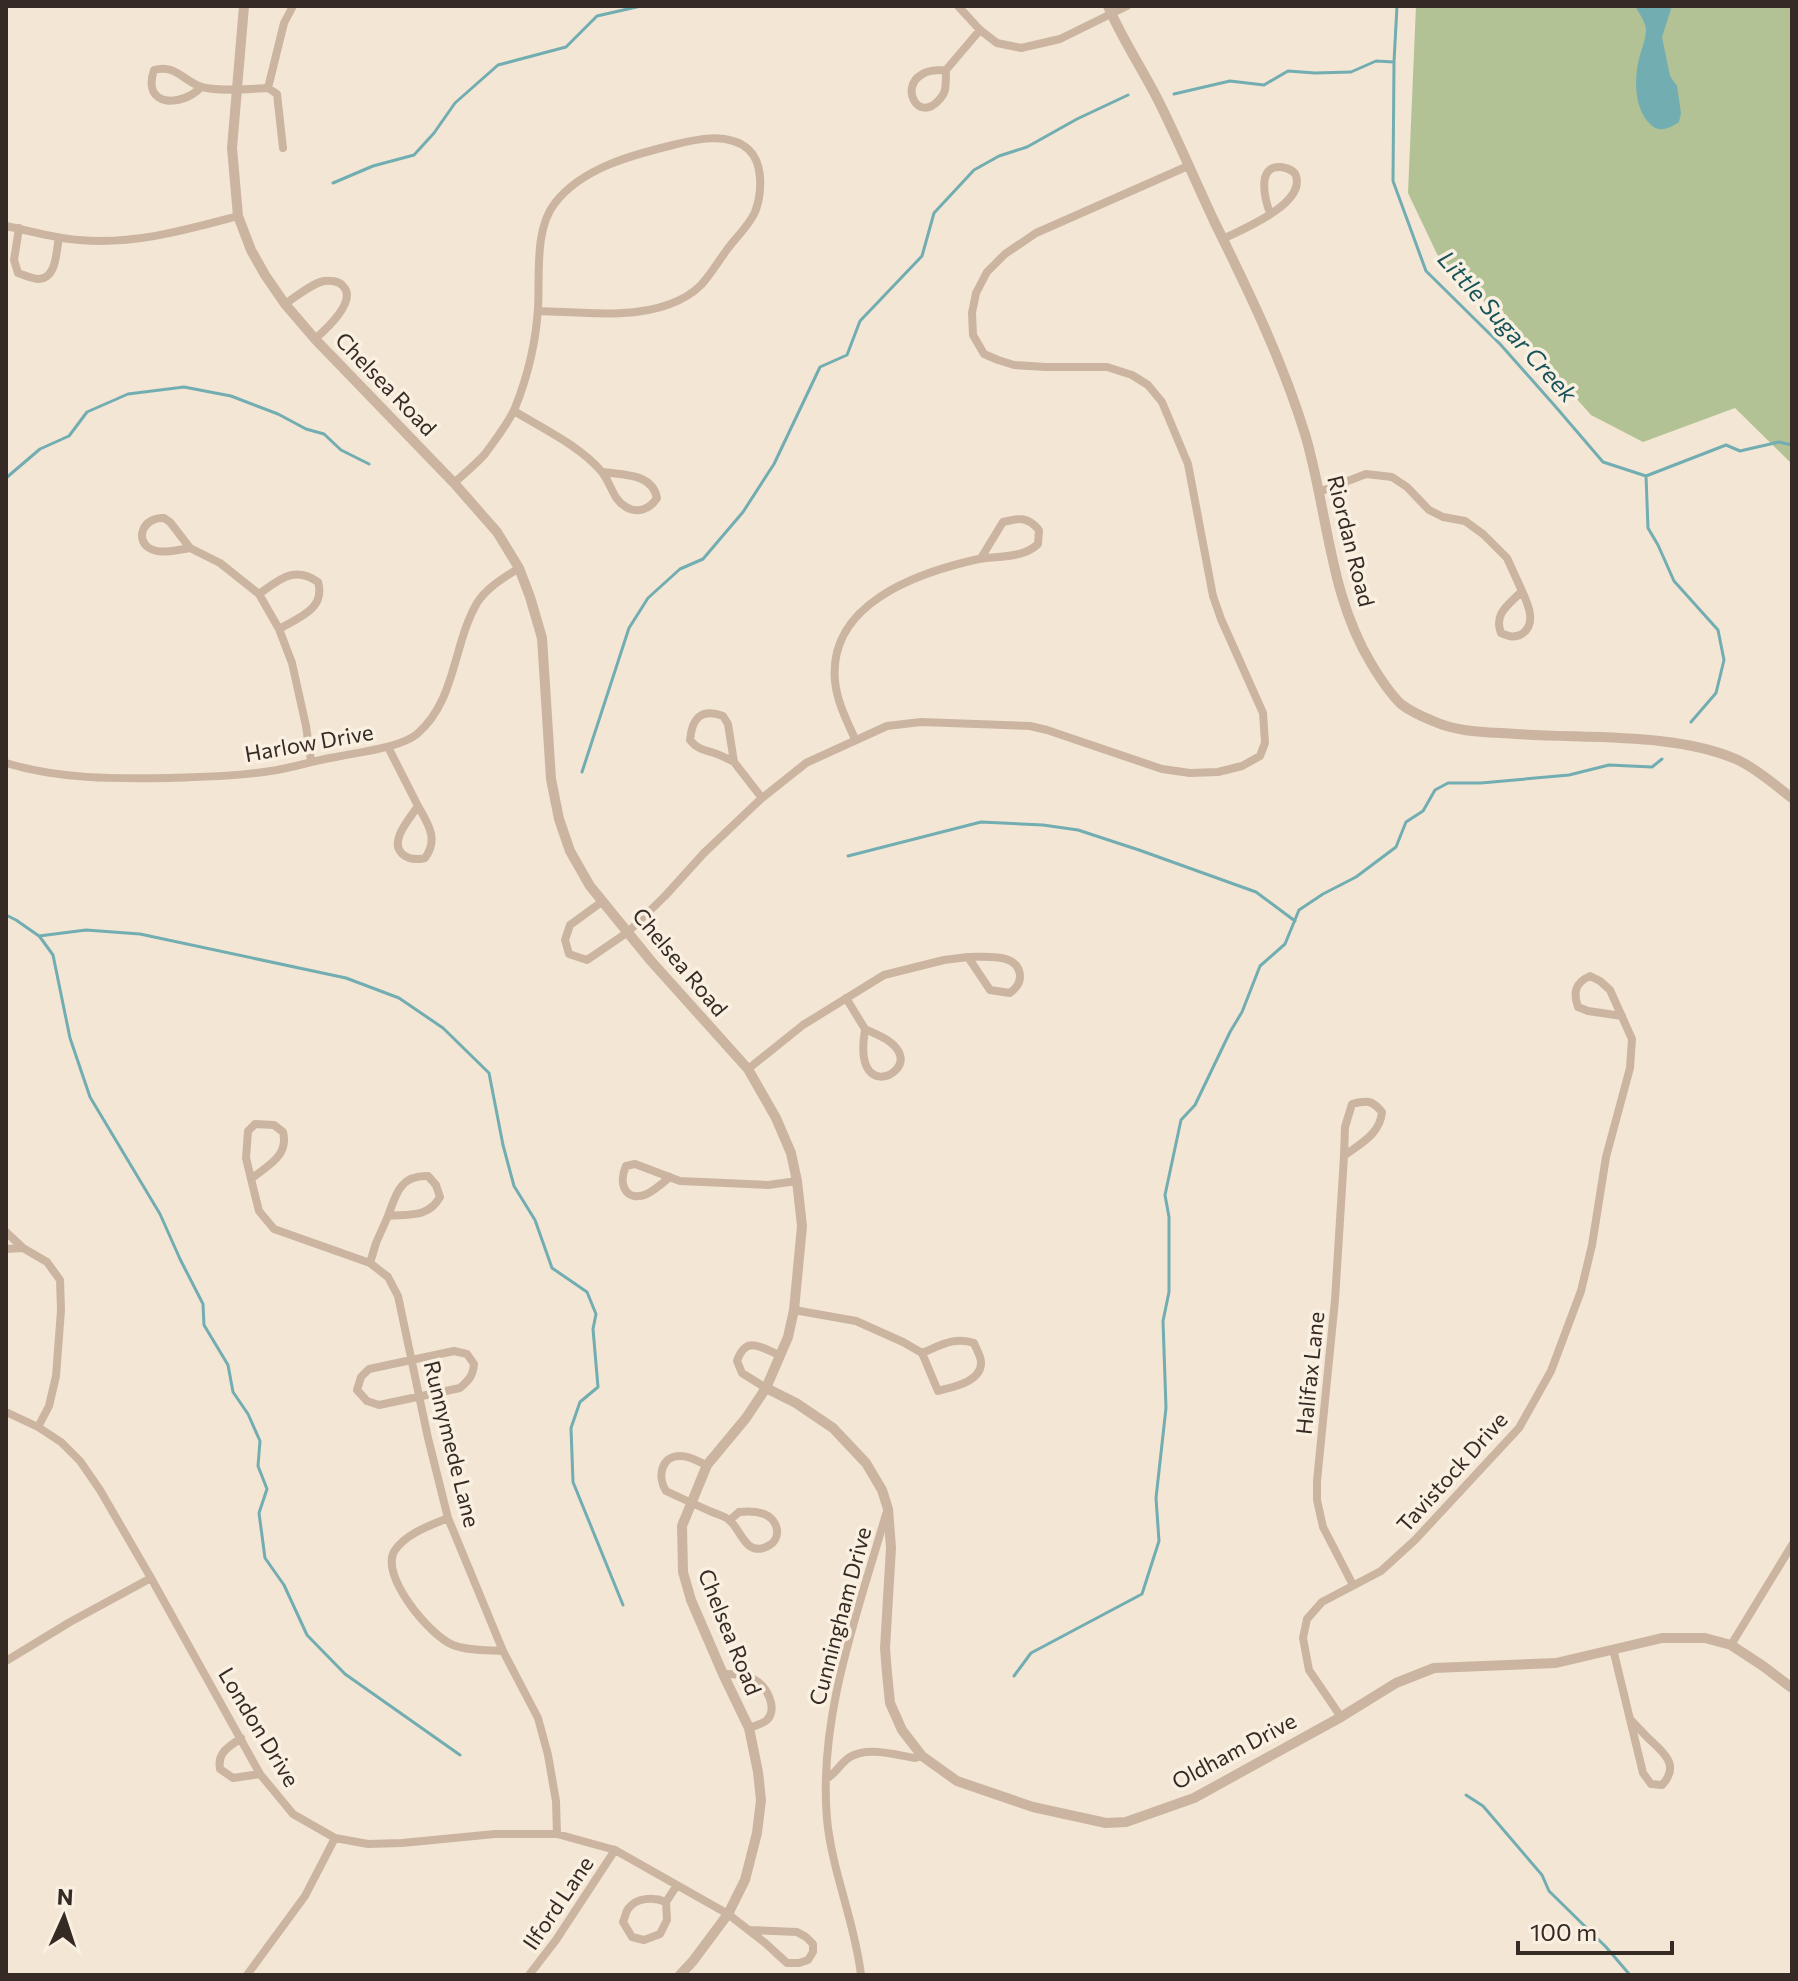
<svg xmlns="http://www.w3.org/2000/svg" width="1798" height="1981" viewBox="0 0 1798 1981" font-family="Commissioner,sans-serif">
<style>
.green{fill:#b2c294}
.water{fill:#72adb2}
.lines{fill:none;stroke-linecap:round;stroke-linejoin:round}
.stream{stroke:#72adb2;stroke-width:3}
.minor{stroke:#cbb5a0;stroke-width:8}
.tertiary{stroke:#cbb5a0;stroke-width:10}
.labels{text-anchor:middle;stroke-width:7;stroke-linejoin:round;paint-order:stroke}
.street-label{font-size:22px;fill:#352a24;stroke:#faf0e1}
.water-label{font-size:24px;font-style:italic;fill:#175359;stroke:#faf0e1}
</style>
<rect width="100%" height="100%" fill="#f3e6d5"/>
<path class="green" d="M 1416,6 L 1792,6 L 1792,464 L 1735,408 L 1643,442 L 1591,415 L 1535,352 L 1437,254 L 1408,193 Z"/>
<path class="water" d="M 1635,6 L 1672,6 L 1662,37 L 1670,76 L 1677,86 L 1681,113 L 1679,122 C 1670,128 1660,133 1651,125 C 1634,109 1634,80 1639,59 C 1641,50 1646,39 1646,29 C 1645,21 1639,13 1635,6 Z"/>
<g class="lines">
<path class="stream" d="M 1397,6 L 1394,62 L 1393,181 L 1426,271 L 1500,344 L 1555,406 L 1603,462 L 1646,476 L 1726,445 L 1740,451 L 1779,442 L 1792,445
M 1174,94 L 1230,81 L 1264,85 L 1288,71 L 1315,73 L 1351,72 L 1376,61 L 1394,62
M 333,183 L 373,166 L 414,155 L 434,133 L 455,103 L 498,65 L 566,47 L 597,16 L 641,6
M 1646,476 L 1648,528 L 1658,545 L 1674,581 L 1718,630 L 1724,660 L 1716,693 L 1691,722
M 6,478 L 40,449 L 69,436 L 87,412 L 128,394 L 184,387 L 231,396 L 278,414 L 306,429 L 324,434 L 341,450 L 369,464
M 582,772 L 629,628 L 648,598 L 680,569 L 703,559 L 743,512 L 774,464 L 820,367 L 847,355 L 860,321 L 922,256 L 934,213 L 974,170 L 999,156 L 1027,147 L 1077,119 L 1128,95
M 848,856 L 981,822 L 1043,825 L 1078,830 L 1139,850 L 1256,892 L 1295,921
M 6,915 L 16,920 L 39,936 L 86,930 L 140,934 L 346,978 L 399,998 L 443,1028 L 489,1073 L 503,1145 L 514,1186 L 535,1220 L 552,1268 L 587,1292 L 596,1314 L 593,1329 L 598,1387 L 580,1402 L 571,1428 L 573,1482 L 623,1605
M 40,937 L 53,955 L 70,1038 L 90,1097 L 160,1214 L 180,1259 L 203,1304 L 204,1325 L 228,1365 L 233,1392 L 248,1414 L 260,1441 L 258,1466 L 267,1489 L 259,1513 L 265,1558 L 284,1585 L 307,1635 L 345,1674 L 460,1755
M 1014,1676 L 1031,1653 L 1142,1594 L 1159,1541 L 1156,1498 L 1166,1408 L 1163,1321 L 1169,1292 L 1169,1217 L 1165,1195 L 1181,1120 L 1195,1105 L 1230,1032 L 1242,1012 L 1260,966 L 1285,944 L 1299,910 L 1323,894 L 1356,877 L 1396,847 L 1406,822 L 1423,811 L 1435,790 L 1448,783 L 1481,783 L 1569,775 L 1609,765 L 1652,767 L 1662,759
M 1466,1795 L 1483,1806 L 1542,1875 L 1549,1891 L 1606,1947 L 1630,1975"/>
<path class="minor" d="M 958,6 L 980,30 L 997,43 L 1021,48 L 1060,39 L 1127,6
M 946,70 C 946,76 946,83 945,90 C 944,94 942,97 938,101 C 918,122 900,88 921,75 C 928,70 937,70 946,70 L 980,30
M 201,87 C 183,107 141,108 154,70 C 174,64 182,79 199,86 C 214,92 251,89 268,88
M 268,88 L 284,23 L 293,6
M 268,88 L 277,94 L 283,148
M 6,226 C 31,231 54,238 79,240 C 134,245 185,230 238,216
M 19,228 L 14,260 L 18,273 C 24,275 32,279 39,279 C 57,278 56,251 59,238
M 1223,239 C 1243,229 1305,204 1296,176 C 1294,169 1286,168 1281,167 C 1256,165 1265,200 1270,213
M 285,304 C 297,296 311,284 324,281 C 330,280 339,281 343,286 C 358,301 325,330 315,339
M 514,411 C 542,428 580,446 601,471 C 611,482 612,499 626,507 C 638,514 650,509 657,498 C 652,473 623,475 603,472
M 454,483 C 464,474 476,464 485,454 C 495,440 508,424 515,408 C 527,378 536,341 538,308 C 540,277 534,229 555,203 C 582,168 632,155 673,145 C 696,139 728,132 748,149 C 764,163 762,194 755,212 C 749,226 735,238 726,251 C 718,262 710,275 701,285 C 693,293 681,300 670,304 C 632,319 579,312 538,311
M 1319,492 L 1366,474 L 1392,477 L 1407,487 L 1429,510 L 1443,517 L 1465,521 L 1483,534 L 1507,558 L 1522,591 C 1510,604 1493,613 1501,633 C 1508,636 1513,638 1520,635 C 1538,626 1528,604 1522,591
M 190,548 C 178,550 160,555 149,548 C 135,539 143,517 164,518 L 170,522 L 190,548 L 220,563 L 259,594 L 279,629 L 292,663 L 306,726 L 311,761
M 259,594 C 279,580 294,565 318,582 C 326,609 298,618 279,629
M 855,739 C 847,721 837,702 835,681 C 828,605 914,574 974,560 C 995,555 1021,560 1038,544 L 1039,530 C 1027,516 1019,518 1003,522 L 981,558
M 388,747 L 418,806 C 412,815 404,824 400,834 C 392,853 408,862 425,858 C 439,839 428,824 418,806
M 734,762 C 728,759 721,755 714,753 C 704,750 697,749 690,740 C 692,718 701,708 723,716 L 728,724 L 734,762 L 762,798
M 6,763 C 58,779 114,779 168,778 C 205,777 241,776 277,770 C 297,766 317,760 336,757 C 359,752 400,748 417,734 C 456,701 453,644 477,603 C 487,587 504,578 519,568
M 603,901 L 570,925 L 565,940 L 569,954 L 587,960 L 628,932 L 665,896 L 704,853 L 762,798 L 806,763 L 887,726 L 921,722 L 1030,726 L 1047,730 L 1162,769 L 1190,773 L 1218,772 L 1242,766 L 1260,756 L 1265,743 L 1263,713 L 1221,619 L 1213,596 L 1188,464 L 1162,402 L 1148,385 L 1132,375 L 1107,367 L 1046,367 L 1014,365 L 998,360 L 984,354 L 973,335 L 972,313 L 976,293 L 987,272 L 1005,254 L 1036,233 L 1188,166
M 846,998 L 865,1029 L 865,1030 C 853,1099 907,1077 900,1055 C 896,1041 877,1035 865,1029
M 748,1069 L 803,1025 L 884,975 L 944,960 L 968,957 L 990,990 L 1010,993 C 1016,988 1020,984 1020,976 C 1019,952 983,957 968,957
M 1344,1156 L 1345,1127 L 1352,1104 C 1367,1100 1372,1100 1382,1112 C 1380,1134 1361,1143 1344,1156 L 1335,1300 L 1317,1481 L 1317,1500 L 1323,1527 L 1353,1585
M 670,1177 C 663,1183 655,1190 647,1194 C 625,1203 618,1183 626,1166 L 635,1164 L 680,1181 L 768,1185 L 797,1181
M 251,1179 L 246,1158 L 248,1131 L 255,1124 L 274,1125 L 283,1132 C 289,1156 268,1165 251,1179 L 259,1211 L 274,1229 L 370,1263 L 388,1277 L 398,1296 L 428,1438 L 448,1518 L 503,1651 L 538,1718 L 548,1755 L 556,1801 L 557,1834
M 6,1232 L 23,1248 L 47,1262 L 60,1280 L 61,1310 L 56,1376 L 49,1406 L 38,1427
M 6,1249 L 23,1248
M 370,1263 L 376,1243 L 388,1216 C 410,1214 428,1218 440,1197 L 436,1185 L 428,1176 C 400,1175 396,1194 388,1216
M 794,1310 L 856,1321 L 903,1342 L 922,1353 L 938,1391 C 952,1387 982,1382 981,1362 C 981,1356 976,1349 974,1343 C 955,1336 939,1346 922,1353
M 454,1351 L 467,1354 L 474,1364 C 473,1376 469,1380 460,1388 L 379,1405 L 367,1401 L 357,1390 L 361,1377 L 369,1369 Z
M 766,1388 L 742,1373 L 737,1361 C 746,1335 760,1347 779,1355
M 6,1412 L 38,1427 L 61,1442 L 80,1461 L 100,1490 L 151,1578 L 260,1774 L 293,1814 L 335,1838 L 368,1844 L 402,1843 L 495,1834 L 557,1834 L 615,1850 L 728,1914 L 764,1942 L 787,1963 L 799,1963 L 808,1960 L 813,1952 L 813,1944 L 806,1937 L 797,1932 L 749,1930
M 707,1465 C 699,1462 690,1456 681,1456 C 661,1455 657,1477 666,1491 C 681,1498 696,1505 712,1512 C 717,1514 725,1516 729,1520 C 741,1529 745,1556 766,1547 C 783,1540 779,1520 764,1514 C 756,1511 747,1511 739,1512 L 730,1520
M 448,1518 C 429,1526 407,1533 395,1550 C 378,1574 430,1636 453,1645 C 468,1651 487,1650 503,1651
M 1731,1645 L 1792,1545
M 1613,1649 L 1643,1773 L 1651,1784 L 1662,1785 C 1681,1765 1663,1752 1648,1738 C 1642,1732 1636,1725 1630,1719
M 6,1661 L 70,1622 L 151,1578
M 723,1674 C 734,1674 746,1674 755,1680 C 767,1687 778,1708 767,1720 C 763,1724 754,1726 749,1728
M 1341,1717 L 1309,1670 L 1303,1638 L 1307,1619 L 1322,1602 L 1381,1571 L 1415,1540 L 1519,1428 L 1551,1371 L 1581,1291 L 1592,1245 L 1606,1157 L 1630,1068 L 1632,1039 L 1610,990 L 1600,981 L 1590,976 C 1575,983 1573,992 1578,1007 L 1588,1011 L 1622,1016
M 241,1738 C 229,1747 217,1752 220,1769 L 233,1778 L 260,1774
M 826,1779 C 836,1774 840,1763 850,1757 C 868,1746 895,1755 915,1758 L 922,1756
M 666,1902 C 654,1897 636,1897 628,1909 C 625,1913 625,1918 623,1922 L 632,1937 L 644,1940 L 660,1934 L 667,1920 L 666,1902 L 677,1885
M 247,1975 L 305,1896 L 335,1838
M 529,1975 L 556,1940 L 615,1850
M 861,1975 C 855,1922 832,1872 827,1819 C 818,1716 858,1612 886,1514"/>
<path class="tertiary" d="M 244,6 L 232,148 L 238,216 L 251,250 L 265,275 L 285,304 L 315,339 L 454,483 L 497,532 L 519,568 L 530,597 L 542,638 L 551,779 L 559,819 L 570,851 L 590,886 L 651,961 L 748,1069 L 776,1118 L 791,1153 L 797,1181 L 802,1226 L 794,1310 L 788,1337 L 766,1388 L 746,1418 L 707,1465 L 682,1526 L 683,1572 L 691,1600 L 723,1674 L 749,1728 L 758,1772 L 761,1800 L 757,1833 L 745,1880 L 728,1914 L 693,1961 L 680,1975
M 1108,6 C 1122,39 1143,70 1159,102 C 1179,142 1196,183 1215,223 C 1249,292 1282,360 1305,434 C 1328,512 1329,595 1372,665 C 1380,678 1390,694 1401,704 C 1410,711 1423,717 1433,721 C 1459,733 1489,732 1516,734 C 1585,739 1676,732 1738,760 C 1757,769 1775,785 1792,798
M 766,1388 L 796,1403 L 833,1428 L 866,1463 L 882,1490 L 888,1509 L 891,1548 L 885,1648 L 887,1673 L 890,1703 L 902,1730 L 922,1756 L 957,1781 L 1033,1807 L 1106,1823 L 1126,1822 L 1194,1798 L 1341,1717 L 1396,1683 L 1434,1668 L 1556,1663 L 1662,1638 L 1705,1638 L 1731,1645 L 1763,1666 L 1792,1688"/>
</g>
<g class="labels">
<g class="street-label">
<text transform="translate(386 384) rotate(46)" y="8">Chelsea Road</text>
<text transform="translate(1351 541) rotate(76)" y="8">Riordan Road</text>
<text transform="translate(309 743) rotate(-10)" y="8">Harlow Drive</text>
<text transform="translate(680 962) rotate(50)" y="8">Chelsea Road</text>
<text transform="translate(1310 1373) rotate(-84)" y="8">Halifax Lane</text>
<text transform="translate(452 1444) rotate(76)" y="8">Runnymede Lane</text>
<text transform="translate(1452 1472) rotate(-48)" y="8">Tavistock Drive</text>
<text transform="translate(840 1616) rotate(-75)" y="8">Cunningham Drive</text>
<text transform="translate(730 1632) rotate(68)" y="8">Chelsea Road</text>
<text transform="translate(259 1727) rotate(59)" y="8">London Drive</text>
<text transform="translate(1234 1751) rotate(-28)" y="8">Oldham Drive</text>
<text transform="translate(558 1903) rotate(-56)" y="8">Ilford Lane</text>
</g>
<g class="water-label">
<text transform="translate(1507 327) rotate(48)" y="8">Little Sugar Creek</text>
</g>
</g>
<rect width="1798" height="1981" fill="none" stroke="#352a24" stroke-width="16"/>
<g transform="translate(64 1917) rotate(3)" stroke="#faf0e1" stroke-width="6" paint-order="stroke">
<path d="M0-6L14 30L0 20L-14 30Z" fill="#352a24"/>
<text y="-12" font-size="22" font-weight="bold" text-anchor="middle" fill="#352a24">N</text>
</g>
<path d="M1518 1941v12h154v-12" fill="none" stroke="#352a24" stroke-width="4"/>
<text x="1530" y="1941" font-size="24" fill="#352a24" stroke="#faf0e1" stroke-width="6" paint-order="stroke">100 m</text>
</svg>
